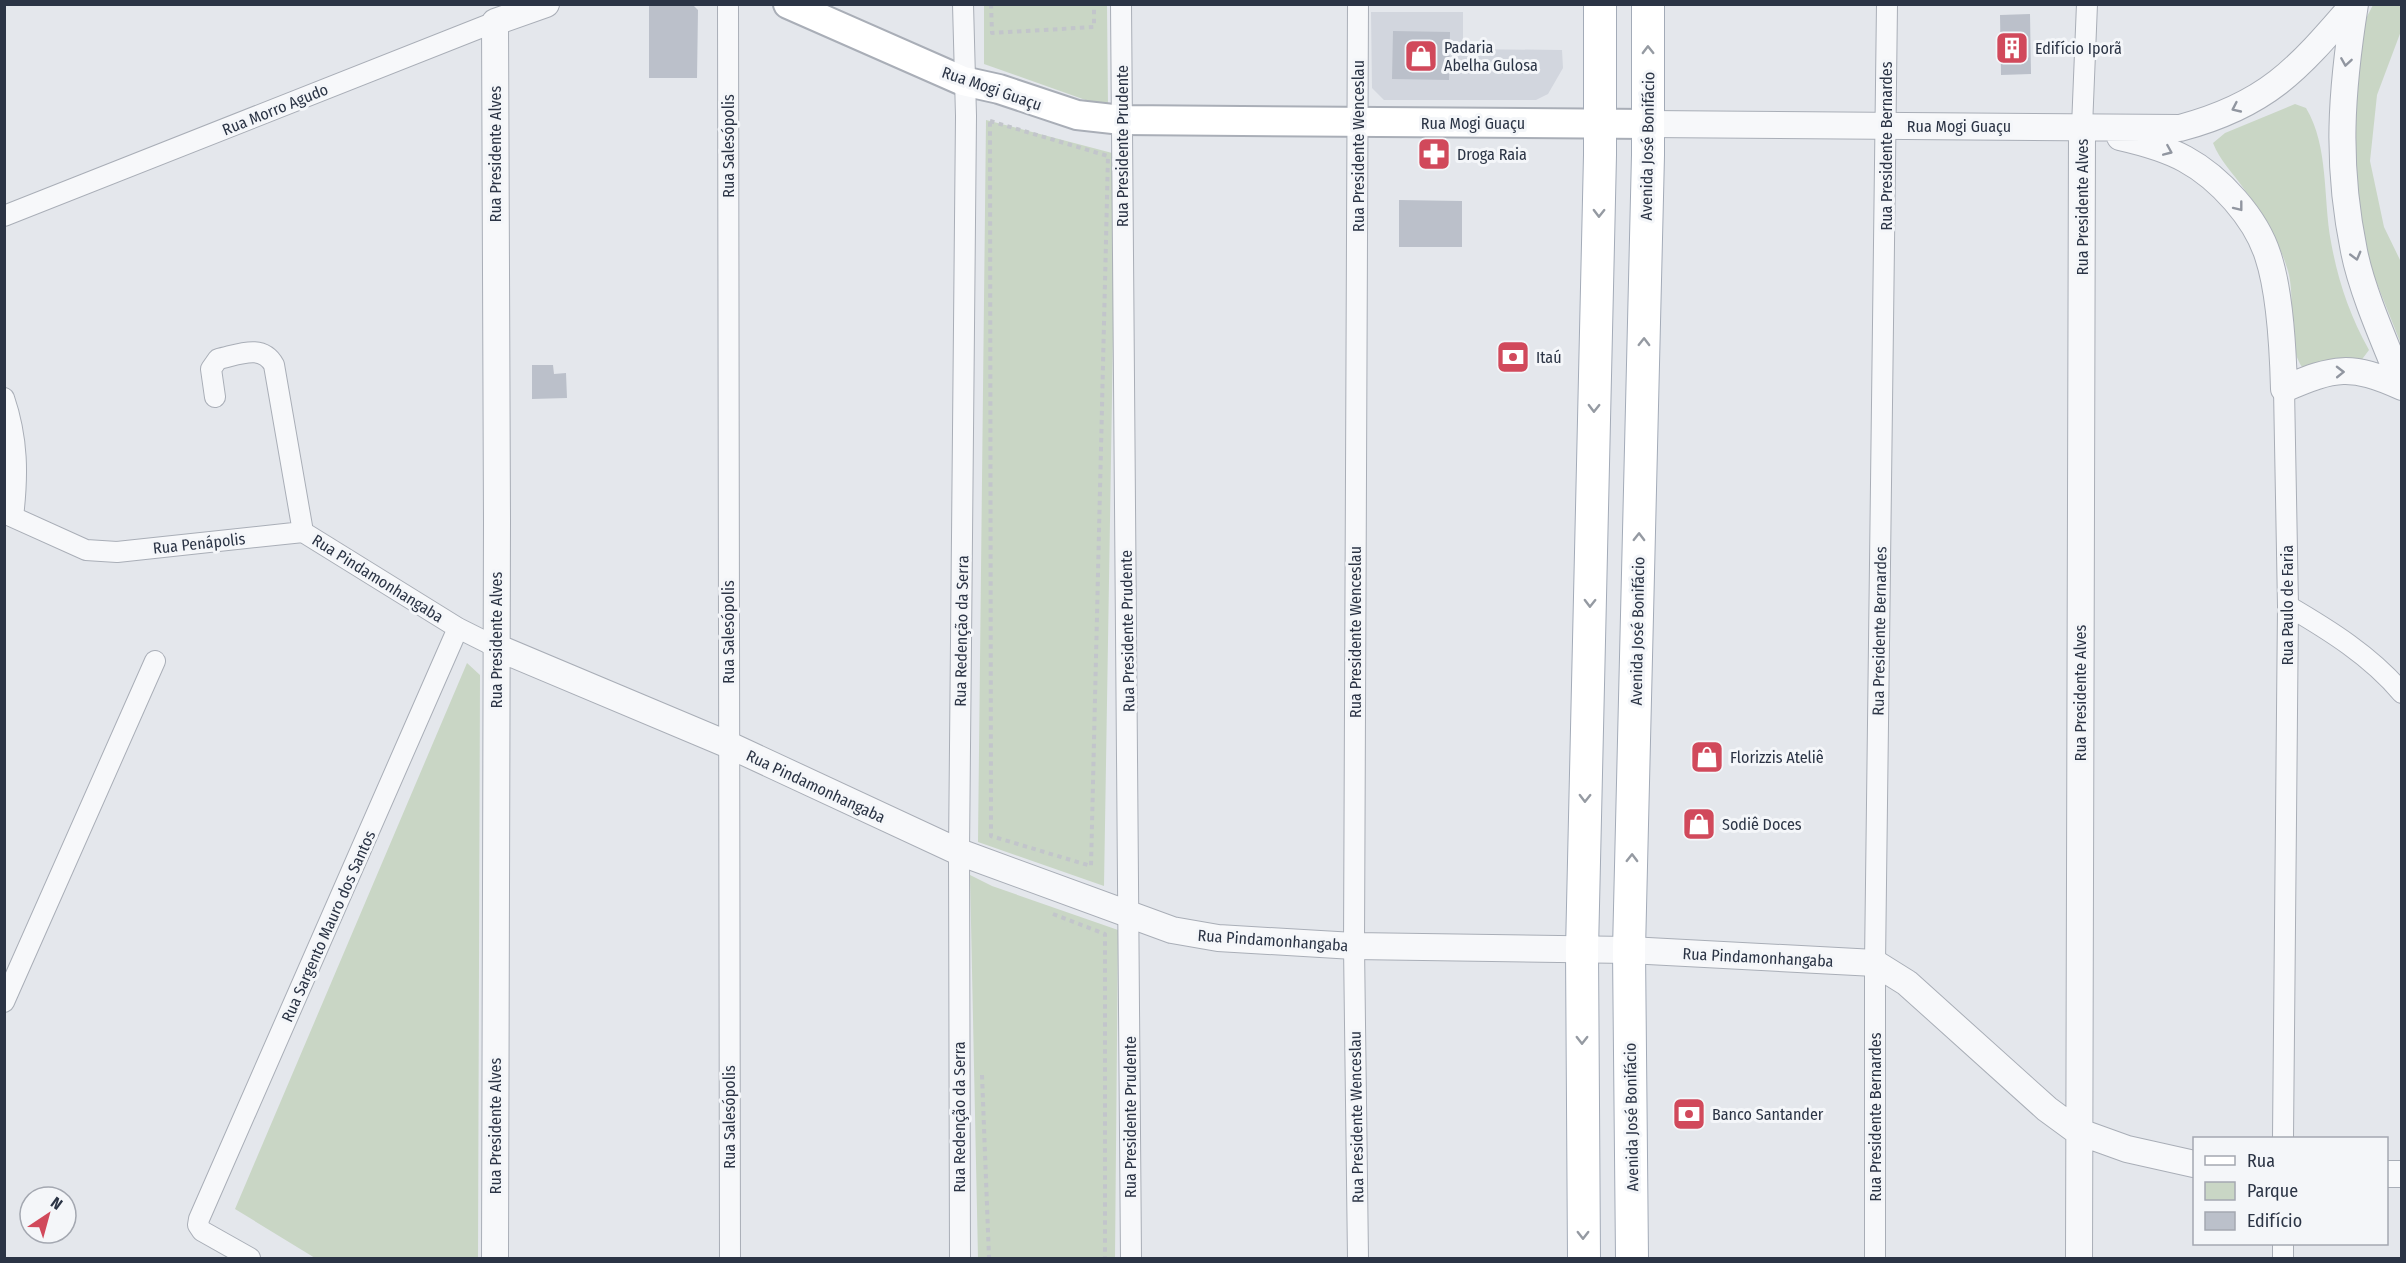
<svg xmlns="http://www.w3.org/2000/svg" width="2406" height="1263" viewBox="0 0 2406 1263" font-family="'Fira Sans Condensed',sans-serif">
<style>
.built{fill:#d2d6de}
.green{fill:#c9d6c5}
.building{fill:#bbc0ca}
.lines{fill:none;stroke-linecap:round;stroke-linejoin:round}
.minor-casing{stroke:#a9aeb7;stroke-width:22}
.tertiary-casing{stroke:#a9aeb7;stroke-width:28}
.secondary-casing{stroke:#a9aeb7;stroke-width:32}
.primary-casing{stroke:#a3abb8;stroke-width:34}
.path{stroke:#c2c5cb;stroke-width:4;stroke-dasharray:4.5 4.5;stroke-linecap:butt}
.minor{stroke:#f7f8fa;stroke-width:20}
.tertiary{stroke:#f7f8fa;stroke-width:26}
.secondary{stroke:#fff;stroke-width:28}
.primary{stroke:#fff;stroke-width:32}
.oneway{stroke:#959aa2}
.oneway2{stroke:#9196a0}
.labels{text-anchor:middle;stroke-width:6;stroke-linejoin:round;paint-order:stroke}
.poi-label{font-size:16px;fill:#2b3445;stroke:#f4f6f9;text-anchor:start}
.street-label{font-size:16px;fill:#2b3445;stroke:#f4f6f9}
</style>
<rect width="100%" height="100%" fill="#e4e7ec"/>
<path class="built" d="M 1371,12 L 1463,12 L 1463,49 L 1562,50 L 1563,68 L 1548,94 L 1536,100 L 1384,100 L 1372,88 Z"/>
<path class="green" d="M 984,5 L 1107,5 L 1108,108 L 984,64 Z
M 2373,5 L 2401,5 L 2401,31 L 2377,95 L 2370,161 L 2384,227 L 2401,262 L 2401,344 L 2358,236 L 2350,49 Z
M 2295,104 L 2306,108 C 2329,146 2323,199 2331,242 C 2338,281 2350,316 2369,350 L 2360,362 L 2304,370 C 2283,341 2297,303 2288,271 C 2280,243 2262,212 2244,189 C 2233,173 2220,161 2213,143 L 2225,133 Z
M 986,120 L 1116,154 L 1104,886 L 978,842 Z
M 467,663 L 480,675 L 478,1258 L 315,1258 L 235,1209 Z
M 970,875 L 992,886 L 1118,930 L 1115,1258 L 978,1258 Z"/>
<path class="building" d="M 649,4 L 692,4 L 698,10 L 697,78 L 649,78 Z
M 2030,14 L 2031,74 L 2001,75 L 2000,15 Z
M 1393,31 L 1450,32 L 1449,80 L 1392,79 Z
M 1399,200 L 1462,201 L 1462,247 L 1399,247 Z
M 532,365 L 553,365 L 554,374 L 566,373 L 567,398 L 532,399 Z"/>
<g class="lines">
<g class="minor-casing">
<path id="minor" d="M 728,4 L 730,1258
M 1121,4 L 1131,1258
M 1358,4 L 1354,946 L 1358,1258
M 2082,127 L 2087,4
M 4,216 L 495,22
M 4,398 C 18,439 18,475 13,517
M 4,513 L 86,550 L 117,552 L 303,532 L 274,365 C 262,343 238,355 218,359 L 211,369 L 215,397
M 303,532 L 458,628 L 496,647
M 2288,606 C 2329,630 2371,656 2402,693
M 4,1002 L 155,661
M 2283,1138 L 2288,606 L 2284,389
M 2283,1244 L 2283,1258
M 250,1258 L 202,1231 L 198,1225 L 199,1219 L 458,628
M 960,1258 L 959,852 L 966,116 L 963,4
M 1875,1258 L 1875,963 L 1887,4"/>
</g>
<g class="tertiary-casing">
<path id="tertiary" d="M 2355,4 C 2341,92 2336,163 2354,251 C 2362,292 2386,345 2402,385
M 1648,124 L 2180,128 C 2267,105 2297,70 2354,4
M 2120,137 C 2142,142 2165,148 2185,159 C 2220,178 2256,218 2268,256 C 2280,292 2283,350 2284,389 C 2335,367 2351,364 2402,387
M 496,647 L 729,745 L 959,852 L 1172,930 L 1218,938 L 1354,946 L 1629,950 L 1875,963 L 1907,983 L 2047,1109 L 2077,1131 L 2127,1149 L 2194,1164
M 2386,1174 L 2402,1174
M 495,1258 L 497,521 L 495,22 L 546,4
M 2079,1258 L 2082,127"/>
</g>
<g class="secondary-casing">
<path id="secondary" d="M 788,4 L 963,81 L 999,89 L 1077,115 L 1122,120 L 1648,124"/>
</g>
<g class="primary-casing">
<path id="primary" d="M 1584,1258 L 1582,950 L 1600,155 L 1600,4
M 1632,1258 L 1629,950 L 1648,155 L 1648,4"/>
</g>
<path class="path" d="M 991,4 L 992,33 L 1094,27 L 1094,4
M 990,121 L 1108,156 L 1091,866 L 991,836 Z
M 1053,914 L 1105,934 L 1105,1258
M 982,1075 L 989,1258"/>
<use href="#minor" class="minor"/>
<use href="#tertiary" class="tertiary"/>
<use href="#secondary" class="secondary"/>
<use href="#primary" class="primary"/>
</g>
<defs><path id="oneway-chevron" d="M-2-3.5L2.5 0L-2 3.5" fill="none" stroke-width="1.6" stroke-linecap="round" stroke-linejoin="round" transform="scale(1.5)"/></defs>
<g class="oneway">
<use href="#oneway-chevron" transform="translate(1648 50) rotate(-91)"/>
<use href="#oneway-chevron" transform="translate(1599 213) rotate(91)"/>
<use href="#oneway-chevron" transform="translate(1644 342) rotate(-89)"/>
<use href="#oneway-chevron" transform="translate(1594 408) rotate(91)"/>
<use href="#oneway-chevron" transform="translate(1639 537) rotate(-89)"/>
<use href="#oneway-chevron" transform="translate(1590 603) rotate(91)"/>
<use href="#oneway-chevron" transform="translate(1585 798) rotate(91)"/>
<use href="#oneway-chevron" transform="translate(1632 858) rotate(-89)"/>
<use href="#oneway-chevron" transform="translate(1582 1040) rotate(90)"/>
<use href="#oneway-chevron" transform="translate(1583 1235) rotate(90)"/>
</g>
<g class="oneway2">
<use href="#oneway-chevron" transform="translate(2346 62) rotate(99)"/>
<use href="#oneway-chevron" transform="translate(2236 108) rotate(155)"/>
<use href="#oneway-chevron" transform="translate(2168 151) rotate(23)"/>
<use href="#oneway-chevron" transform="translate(2239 207) rotate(52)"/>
<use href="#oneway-chevron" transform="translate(2356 256) rotate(75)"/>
<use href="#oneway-chevron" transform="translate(2340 372) rotate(-1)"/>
</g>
<defs>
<g id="building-square" transform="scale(1.725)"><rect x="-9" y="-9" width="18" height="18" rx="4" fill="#d1495b" stroke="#f4f6f9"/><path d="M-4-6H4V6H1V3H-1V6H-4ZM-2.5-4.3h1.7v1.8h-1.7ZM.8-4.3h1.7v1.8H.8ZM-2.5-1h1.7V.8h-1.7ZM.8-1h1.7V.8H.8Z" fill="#fff"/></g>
<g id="shop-square" transform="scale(1.725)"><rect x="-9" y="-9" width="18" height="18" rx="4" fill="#d1495b" stroke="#f4f6f9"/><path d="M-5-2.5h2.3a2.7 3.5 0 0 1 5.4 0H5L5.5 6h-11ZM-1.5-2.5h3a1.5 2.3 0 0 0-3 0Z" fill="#fff"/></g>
<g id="pharmacy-square" transform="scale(1.725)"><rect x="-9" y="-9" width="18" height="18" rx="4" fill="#d1495b" stroke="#f4f6f9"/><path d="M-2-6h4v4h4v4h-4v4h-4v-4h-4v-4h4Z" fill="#fff"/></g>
<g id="bank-square" transform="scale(1.725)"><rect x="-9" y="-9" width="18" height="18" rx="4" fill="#d1495b" stroke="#f4f6f9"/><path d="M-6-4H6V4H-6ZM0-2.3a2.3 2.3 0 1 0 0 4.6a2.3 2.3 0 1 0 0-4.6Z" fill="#fff"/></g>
</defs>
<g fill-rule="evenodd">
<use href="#building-square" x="2012" y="48"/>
<use href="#shop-square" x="1421" y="56"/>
<use href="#pharmacy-square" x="1434" y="154"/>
<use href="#bank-square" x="1513" y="357"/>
<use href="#shop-square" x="1707" y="757"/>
<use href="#shop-square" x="1699" y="824"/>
<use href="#bank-square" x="1689" y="1114"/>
</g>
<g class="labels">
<g class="poi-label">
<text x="1444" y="53">Padaria<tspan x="1444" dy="18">Abelha Gulosa</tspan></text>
<text x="2035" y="54">Edifício Iporã</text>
<text x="1457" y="160">Droga Raia</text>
<text x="1536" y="363">Itaú</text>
<text x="1730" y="763">Florizzis Ateliê</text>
<text x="1722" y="830">Sodiê Doces</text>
<text x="1712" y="1120">Banco Santander</text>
</g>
<g class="street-label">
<text transform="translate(992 88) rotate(19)" y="6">Rua Mogi Guaçu</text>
<text transform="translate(275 109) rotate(-22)" y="6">Rua Morro Agudo</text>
<text x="1473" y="129">Rua Mogi Guaçu</text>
<text x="1959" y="132">Rua Mogi Guaçu</text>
<text transform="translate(728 146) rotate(-90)" y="6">Rua Salesópolis</text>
<text transform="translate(1122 146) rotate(-90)" y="6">Rua Presidente Prudente</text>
<text transform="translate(1358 146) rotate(-90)" y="6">Rua Presidente Wenceslau</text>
<text transform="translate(1647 146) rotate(-89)" y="6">Avenida José Bonifácio</text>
<text transform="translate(1886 146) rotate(-90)" y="6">Rua Presidente Bernardes</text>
<text transform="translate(495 154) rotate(-90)" y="6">Rua Presidente Alves</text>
<text transform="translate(2082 207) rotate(-90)" y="6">Rua Presidente Alves</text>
<text transform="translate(199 543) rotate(-6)" y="6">Rua Penápolis</text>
<text transform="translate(378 578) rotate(32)" y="6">Rua Pindamonhangaba</text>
<text transform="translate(2287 605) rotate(-90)" y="6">Rua Paulo de Faria</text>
<text transform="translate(961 631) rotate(-89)" y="6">Rua Redenção da Serra</text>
<text transform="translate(1127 631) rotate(-91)" y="6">Rua Presidente Prudente</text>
<text transform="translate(1637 631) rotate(-89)" y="6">Avenida José Bonifácio</text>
<text transform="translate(1879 631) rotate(-89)" y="6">Rua Presidente Bernardes</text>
<text transform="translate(728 632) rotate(-90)" y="6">Rua Salesópolis</text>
<text transform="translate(1355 632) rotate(-90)" y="6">Rua Presidente Wenceslau</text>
<text transform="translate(496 640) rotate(-90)" y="6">Rua Presidente Alves</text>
<text transform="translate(2080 693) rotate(-90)" y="6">Rua Presidente Alves</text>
<text transform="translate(816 786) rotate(25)" y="6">Rua Pindamonhangaba</text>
<text transform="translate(328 926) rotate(-66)" y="6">Rua Sargento Mauro dos Santos</text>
<text transform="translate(1273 940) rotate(4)" y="6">Rua Pindamonhangaba</text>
<text transform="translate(1758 957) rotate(3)" y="6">Rua Pindamonhangaba</text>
<text transform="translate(729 1117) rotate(-90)" y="6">Rua Salesópolis</text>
<text transform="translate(959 1117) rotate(-90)" y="6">Rua Redenção da Serra</text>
<text transform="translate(1130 1117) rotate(-90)" y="6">Rua Presidente Prudente</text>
<text transform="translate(1356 1117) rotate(-91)" y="6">Rua Presidente Wenceslau</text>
<text transform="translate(1631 1117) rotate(-91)" y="6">Avenida José Bonifácio</text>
<text transform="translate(1875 1117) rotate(-90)" y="6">Rua Presidente Bernardes</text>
<text transform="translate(495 1126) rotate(-90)" y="6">Rua Presidente Alves</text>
</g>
</g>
<rect width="2406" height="1263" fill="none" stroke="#2b3445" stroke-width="12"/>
<rect x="2193" y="1137" width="195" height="108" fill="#f4f6f9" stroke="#a4a8b1" stroke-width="1.5"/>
<rect x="2205" y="1156" width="30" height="9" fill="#ffffff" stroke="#a4a8b1" stroke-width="1.5"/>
<text x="2247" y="1167" font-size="18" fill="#2b3445">Rua</text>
<rect x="2205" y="1182" width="30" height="18" fill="#c9d6c5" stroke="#a4a8b1" stroke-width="1.5"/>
<text x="2247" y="1197" font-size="18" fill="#2b3445">Parque</text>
<rect x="2205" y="1212" width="30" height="18" fill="#bbc0ca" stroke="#a4a8b1" stroke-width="1.5"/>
<text x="2247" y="1227" font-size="18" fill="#2b3445">Edifício</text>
<g transform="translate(48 1215) rotate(36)"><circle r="28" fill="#f4f6f9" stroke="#a4a8b1" stroke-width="1.5"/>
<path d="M0-4.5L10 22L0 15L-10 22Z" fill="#d1495b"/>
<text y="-9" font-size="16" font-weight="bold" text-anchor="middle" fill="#2b3445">N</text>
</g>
</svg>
